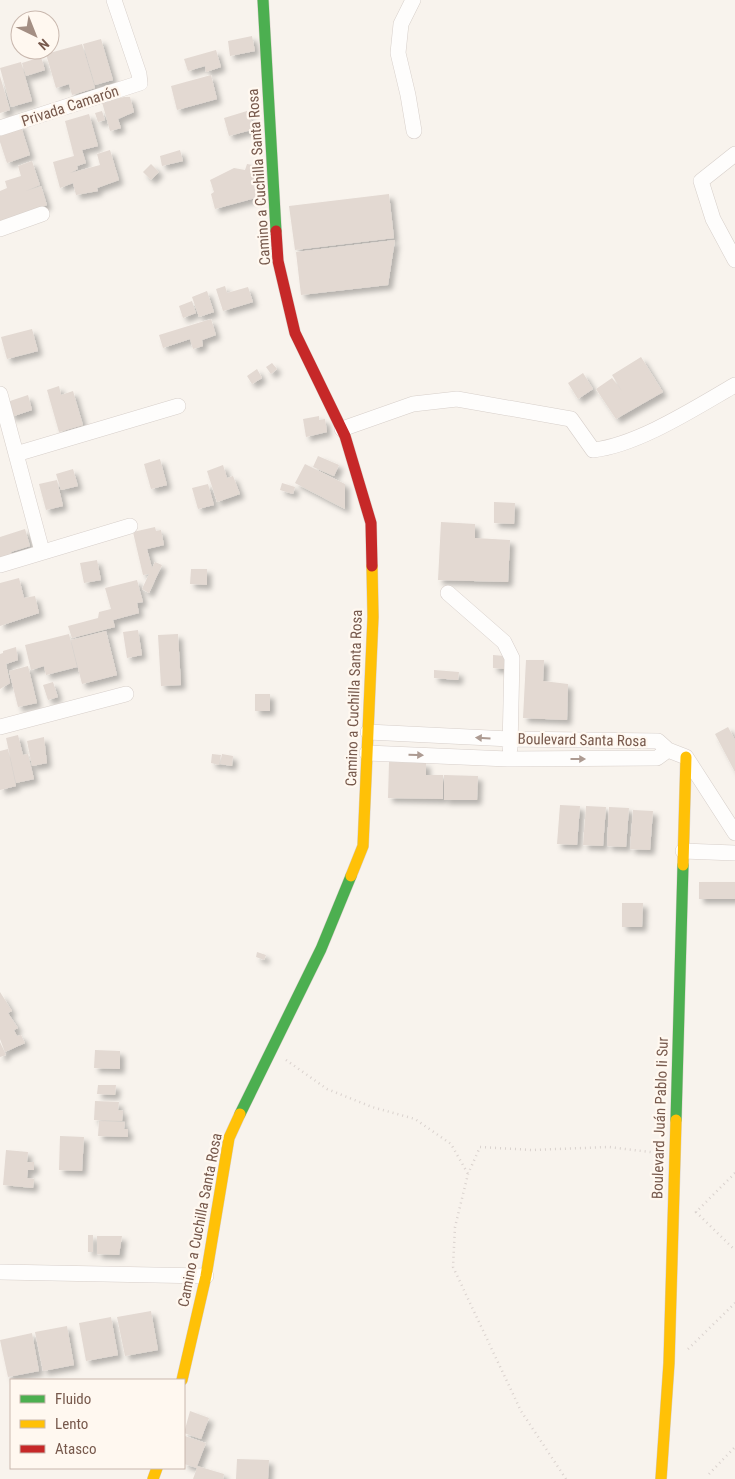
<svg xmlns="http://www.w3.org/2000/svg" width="735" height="1479" viewBox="0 0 735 1479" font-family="'Roboto Condensed',sans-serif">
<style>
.building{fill:#e3d9d2;filter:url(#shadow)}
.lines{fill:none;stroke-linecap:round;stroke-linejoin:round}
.street-casing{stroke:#d7cfca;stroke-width:16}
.fast-casing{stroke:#d8cfc9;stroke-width:12}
.slow-casing{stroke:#d8cfc9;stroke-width:12}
.jam-casing{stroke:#d8cfc9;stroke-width:12}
.path{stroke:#dad2ce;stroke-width:2.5;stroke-dasharray:1 4;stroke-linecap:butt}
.street{stroke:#fefdfc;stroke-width:15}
.fast{stroke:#4caf50;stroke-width:11}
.slow{stroke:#ffc107;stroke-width:11}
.jam{stroke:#c62828;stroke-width:11}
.oneway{fill:#ad9b92}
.labels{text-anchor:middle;stroke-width:4.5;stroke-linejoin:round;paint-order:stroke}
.street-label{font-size:15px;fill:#77594c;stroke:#fff8f0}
</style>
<defs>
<filter id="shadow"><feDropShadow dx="4.5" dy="4.5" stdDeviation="2.5" flood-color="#0004"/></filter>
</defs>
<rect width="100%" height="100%" fill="#f8f3ed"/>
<path class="building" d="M 252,36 L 255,51 L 230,56 L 228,41 Z
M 101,39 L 113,80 L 95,85 L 83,44 Z
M 82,44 L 95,88 L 72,95 L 69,84 L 56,88 L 46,54 Z
M 216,50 L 221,67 L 206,72 L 205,66 L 188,71 L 184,59 Z
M 41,57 L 45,70 L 26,76 L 22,63 Z
M 21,62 L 32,101 L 11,107 L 0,68 Z
M 211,75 L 217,99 L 177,110 L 171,86 Z
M 0,76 L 10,110 L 0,113 Z
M 124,97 L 130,97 L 134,112 L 118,119 L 121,128 L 110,131 L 102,102 Z
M 102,111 L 105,120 L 98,122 L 95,113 Z
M 247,111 L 255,129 L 229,136 L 224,118 Z
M 89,114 L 98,146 L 82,150 L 86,163 L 77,166 L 78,169 L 70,173 L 100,165 L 97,154 L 110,150 L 119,180 L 97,188 L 98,191 L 76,195 L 73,183 L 60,188 L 53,162 L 74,156 L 65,121 Z
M 20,123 L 30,155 L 7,163 L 0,142 L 0,130 Z
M 180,150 L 183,161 L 162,166 L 160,156 Z
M 32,161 L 40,185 L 26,191 L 41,186 L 47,205 L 0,224 L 0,191 L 7,188 L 5,181 L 21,176 L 18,166 Z
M 151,164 L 159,172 L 151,180 L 143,172 Z
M 247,164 L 259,166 L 259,197 L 215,209 L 211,194 L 214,192 L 210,180 L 234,168 L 245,170 Z
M 389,194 L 394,238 L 295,250 L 289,206 Z
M 395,240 L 388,285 L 301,295 L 296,252 Z
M 225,286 L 227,293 L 248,287 L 253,302 L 223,311 L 216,289 Z
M 207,291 L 214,312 L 199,317 L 192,297 Z
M 192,301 L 196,313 L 183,318 L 179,306 Z
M 211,319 L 216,335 L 202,340 L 203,346 L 193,349 L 190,339 L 163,348 L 159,335 Z
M 32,329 L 38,351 L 7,359 L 1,337 Z
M 641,357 L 663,392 L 616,419 L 596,389 L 612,378 L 622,391 L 612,375 Z
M 272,363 L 277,369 L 271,374 L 266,367 Z
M 257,369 L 262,378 L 252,384 L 247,376 Z
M 583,373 L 593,389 L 578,399 L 568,383 Z
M 59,386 L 61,395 L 73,391 L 83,425 L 59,432 L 47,390 Z
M 28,395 L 32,410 L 11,417 L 7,402 Z
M 319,416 L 319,420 L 325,419 L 327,432 L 306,437 L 303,419 Z
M 318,456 L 339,465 L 334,476 L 313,467 Z
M 160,459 L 167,485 L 151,489 L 144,464 Z
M 305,464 L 345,484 L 345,509 L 295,483 Z
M 223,465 L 227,478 L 233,476 L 240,494 L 217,502 L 207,471 Z
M 73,469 L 78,486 L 61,490 L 56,474 Z
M 57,480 L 63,506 L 46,510 L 39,484 Z
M 282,483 L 295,487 L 293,494 L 280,490 Z
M 208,484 L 214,505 L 198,509 L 192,488 Z
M 494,502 L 515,503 L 514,524 L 494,523 Z
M 441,522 L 475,524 L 475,538 L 510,540 L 508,582 L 438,580 Z
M 155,527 L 156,531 L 161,530 L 164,545 L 147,549 L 152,568 L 155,562 L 162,565 L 149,593 L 142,589 L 149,574 L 143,575 L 133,532 Z
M 25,529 L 30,546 L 11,552 L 12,557 L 0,561 L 0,537 Z
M 97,560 L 101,580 L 84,583 L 80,563 Z
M 191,569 L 207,569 L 207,585 L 190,584 Z
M 19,578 L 24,598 L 35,596 L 39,613 L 0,626 L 0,583 Z
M 137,580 L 143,602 L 137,603 L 139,613 L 113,620 L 115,627 L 72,638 L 68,626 L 98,618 L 99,612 L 111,609 L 105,588 Z
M 138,630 L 142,655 L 127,658 L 123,632 Z
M 106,631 L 117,675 L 82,684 L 71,640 Z
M 69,634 L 77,667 L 46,675 L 44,666 L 31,670 L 25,645 Z
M 178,634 L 181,685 L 161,686 L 158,635 Z
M 16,647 L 18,660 L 6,664 L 10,683 L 0,689 L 0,654 L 3,653 L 3,651 Z
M 493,655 L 505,656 L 504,669 L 493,668 Z
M 526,660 L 544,660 L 543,681 L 568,684 L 567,720 L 523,718 Z
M 28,666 L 37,703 L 18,707 L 9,671 Z
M 434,670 L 459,672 L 458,680 L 434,678 Z
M 53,682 L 58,697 L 48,700 L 43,685 Z
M 255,694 L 270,694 L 270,711 L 255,711 Z
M 728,727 L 735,740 L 735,772 L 715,734 Z
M 18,735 L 23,755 L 28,754 L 34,779 L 16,783 L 6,738 Z
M 44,737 L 47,763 L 32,766 L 27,741 Z
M 8,749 L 16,786 L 0,790 L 0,751 Z
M 212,754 L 221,755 L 219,765 L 211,763 Z
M 222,754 L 233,756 L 232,766 L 220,764 Z
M 389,762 L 426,763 L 426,775 L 443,775 L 443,799 L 388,798 Z
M 444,775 L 478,776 L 477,800 L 444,800 Z
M 560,805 L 580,806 L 577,845 L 557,844 Z
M 586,806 L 606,807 L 603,846 L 583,845 Z
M 609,807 L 629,808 L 626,847 L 607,846 Z
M 633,810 L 653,811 L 650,850 L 630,849 Z
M 699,882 L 735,882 L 735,899 L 699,899 Z
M 622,903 L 643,903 L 642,927 L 622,927 Z
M 257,952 L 266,955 L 264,960 L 256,957 Z
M 0,992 L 12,1011 L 8,1013 L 18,1028 L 14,1030 L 17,1036 L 21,1035 L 25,1043 L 5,1052 L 0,1039 Z
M 0,1042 L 6,1055 L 0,1057 Z
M 95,1050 L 120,1051 L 120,1069 L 94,1068 Z
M 98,1085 L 116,1085 L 115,1095 L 97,1094 Z
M 95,1101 L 119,1102 L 118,1110 L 123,1111 L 122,1121 L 94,1120 Z
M 99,1121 L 125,1122 L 124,1129 L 128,1129 L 128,1137 L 98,1136 Z
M 60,1136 L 84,1137 L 82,1171 L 59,1170 Z
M 6,1150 L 28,1152 L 27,1162 L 34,1162 L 34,1170 L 28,1170 L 27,1178 L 34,1179 L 33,1188 L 3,1185 Z
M 88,1235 L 93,1235 L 93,1252 L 88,1252 Z
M 97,1236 L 122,1236 L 119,1255 L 97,1254 Z
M 151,1311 L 158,1350 L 125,1356 L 117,1317 Z
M 111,1317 L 118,1355 L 86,1361 L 79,1323 Z
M 67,1326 L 74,1365 L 43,1371 L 35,1332 Z
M 32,1333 L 39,1371 L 8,1377 L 0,1340 Z
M 190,1411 L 209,1418 L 201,1439 L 184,1433 Z
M 185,1436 L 206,1443 L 197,1466 L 224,1474 L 223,1479 L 193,1479 L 197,1468 L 184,1464 Z
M 237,1459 L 269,1460 L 268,1479 L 236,1479 Z"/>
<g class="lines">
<g class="street-casing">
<path id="street" d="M 413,0 L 401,24 L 398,53 L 408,95 L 414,131
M 0,128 L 140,83 L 139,74 L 114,0
M 735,154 L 701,181 L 713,219 L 735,260
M 0,229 L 42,214
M 0,394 L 42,551
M 342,429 L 413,404 L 457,399 L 571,419 L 593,450 C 638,445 695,408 735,385
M 16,454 L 178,406
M 0,565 L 130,526
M 448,593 L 504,642 L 512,658 L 510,748
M 0,727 L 126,694
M 368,732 L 511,739 L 658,741 L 668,750 L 686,757 L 735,833
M 367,753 L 508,759 L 657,758 L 668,750
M 683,851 L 735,853
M 0,1272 L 206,1276"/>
</g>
<g class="fast-casing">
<path id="fast" d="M 263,0 L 276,231
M 240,1114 L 321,949 L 351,876
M 676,1120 L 683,865"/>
</g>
<g class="slow-casing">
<path id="slow" d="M 683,865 L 686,757
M 351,876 L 363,846 L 373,617 L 372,566
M 182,1380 L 206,1276 L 229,1138 L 240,1114
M 153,1479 L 157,1468
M 661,1479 L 669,1363 L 676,1120"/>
</g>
<g class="jam-casing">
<path id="jam" d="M 276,231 L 278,261 L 295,333 L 345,436 L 371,523 L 372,566"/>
</g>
<path class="path" d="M 286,1060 L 327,1089 L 372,1107 L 415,1119 L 451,1144 L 468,1174
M 735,1173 L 696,1212 L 735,1250
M 688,1349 L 735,1303
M 709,1474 L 735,1447
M 566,1479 L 521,1411 L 453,1267 L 455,1227 L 468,1174 L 480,1147 L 532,1150 L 609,1147 L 658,1153"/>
<use href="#street" class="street"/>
<use href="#fast" class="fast"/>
<use href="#slow" class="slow"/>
<use href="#jam" class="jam"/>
</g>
<defs><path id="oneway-solid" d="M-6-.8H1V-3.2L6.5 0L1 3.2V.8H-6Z" transform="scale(1.25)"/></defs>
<g class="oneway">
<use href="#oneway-solid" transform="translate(483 738) rotate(-177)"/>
<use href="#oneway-solid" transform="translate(416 755) rotate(2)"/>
<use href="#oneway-solid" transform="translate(578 759)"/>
</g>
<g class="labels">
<g class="street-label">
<text transform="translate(70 106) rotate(-18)" y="5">Privada Camarón</text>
<text transform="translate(259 177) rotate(-94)" y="5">Camino a Cuchilla Santa Rosa</text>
<text transform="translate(354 698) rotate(-88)" y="5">Camino a Cuchilla Santa Rosa</text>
<text transform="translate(582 740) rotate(1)" y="5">Boulevard Santa Rosa</text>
<text transform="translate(660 1118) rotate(-88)" y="5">Boulevard Juán Pablo Ii Sur</text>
<text transform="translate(200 1220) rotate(-79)" y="5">Camino a Cuchilla Santa Rosa</text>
</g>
</g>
<rect x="10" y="1379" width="175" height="90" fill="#fff8f0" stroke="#c9b8ae"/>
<rect x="20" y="1395" width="25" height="8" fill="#4caf50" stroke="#c9b8ae"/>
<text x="55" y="1404" font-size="15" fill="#77594c">Fluido</text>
<rect x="20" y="1420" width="25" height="8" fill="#ffc107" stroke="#c9b8ae"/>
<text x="55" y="1429" font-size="15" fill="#77594c">Lento</text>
<rect x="20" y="1445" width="25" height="8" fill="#c62828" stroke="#c9b8ae"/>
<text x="55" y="1454" font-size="15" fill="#77594c">Atasco</text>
<g transform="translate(35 35) rotate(137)"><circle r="24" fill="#fff8f0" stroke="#c9b8ae"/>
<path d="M0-4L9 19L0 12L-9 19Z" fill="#a48f84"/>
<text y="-8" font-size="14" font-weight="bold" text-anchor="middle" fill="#77594c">N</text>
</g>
</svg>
